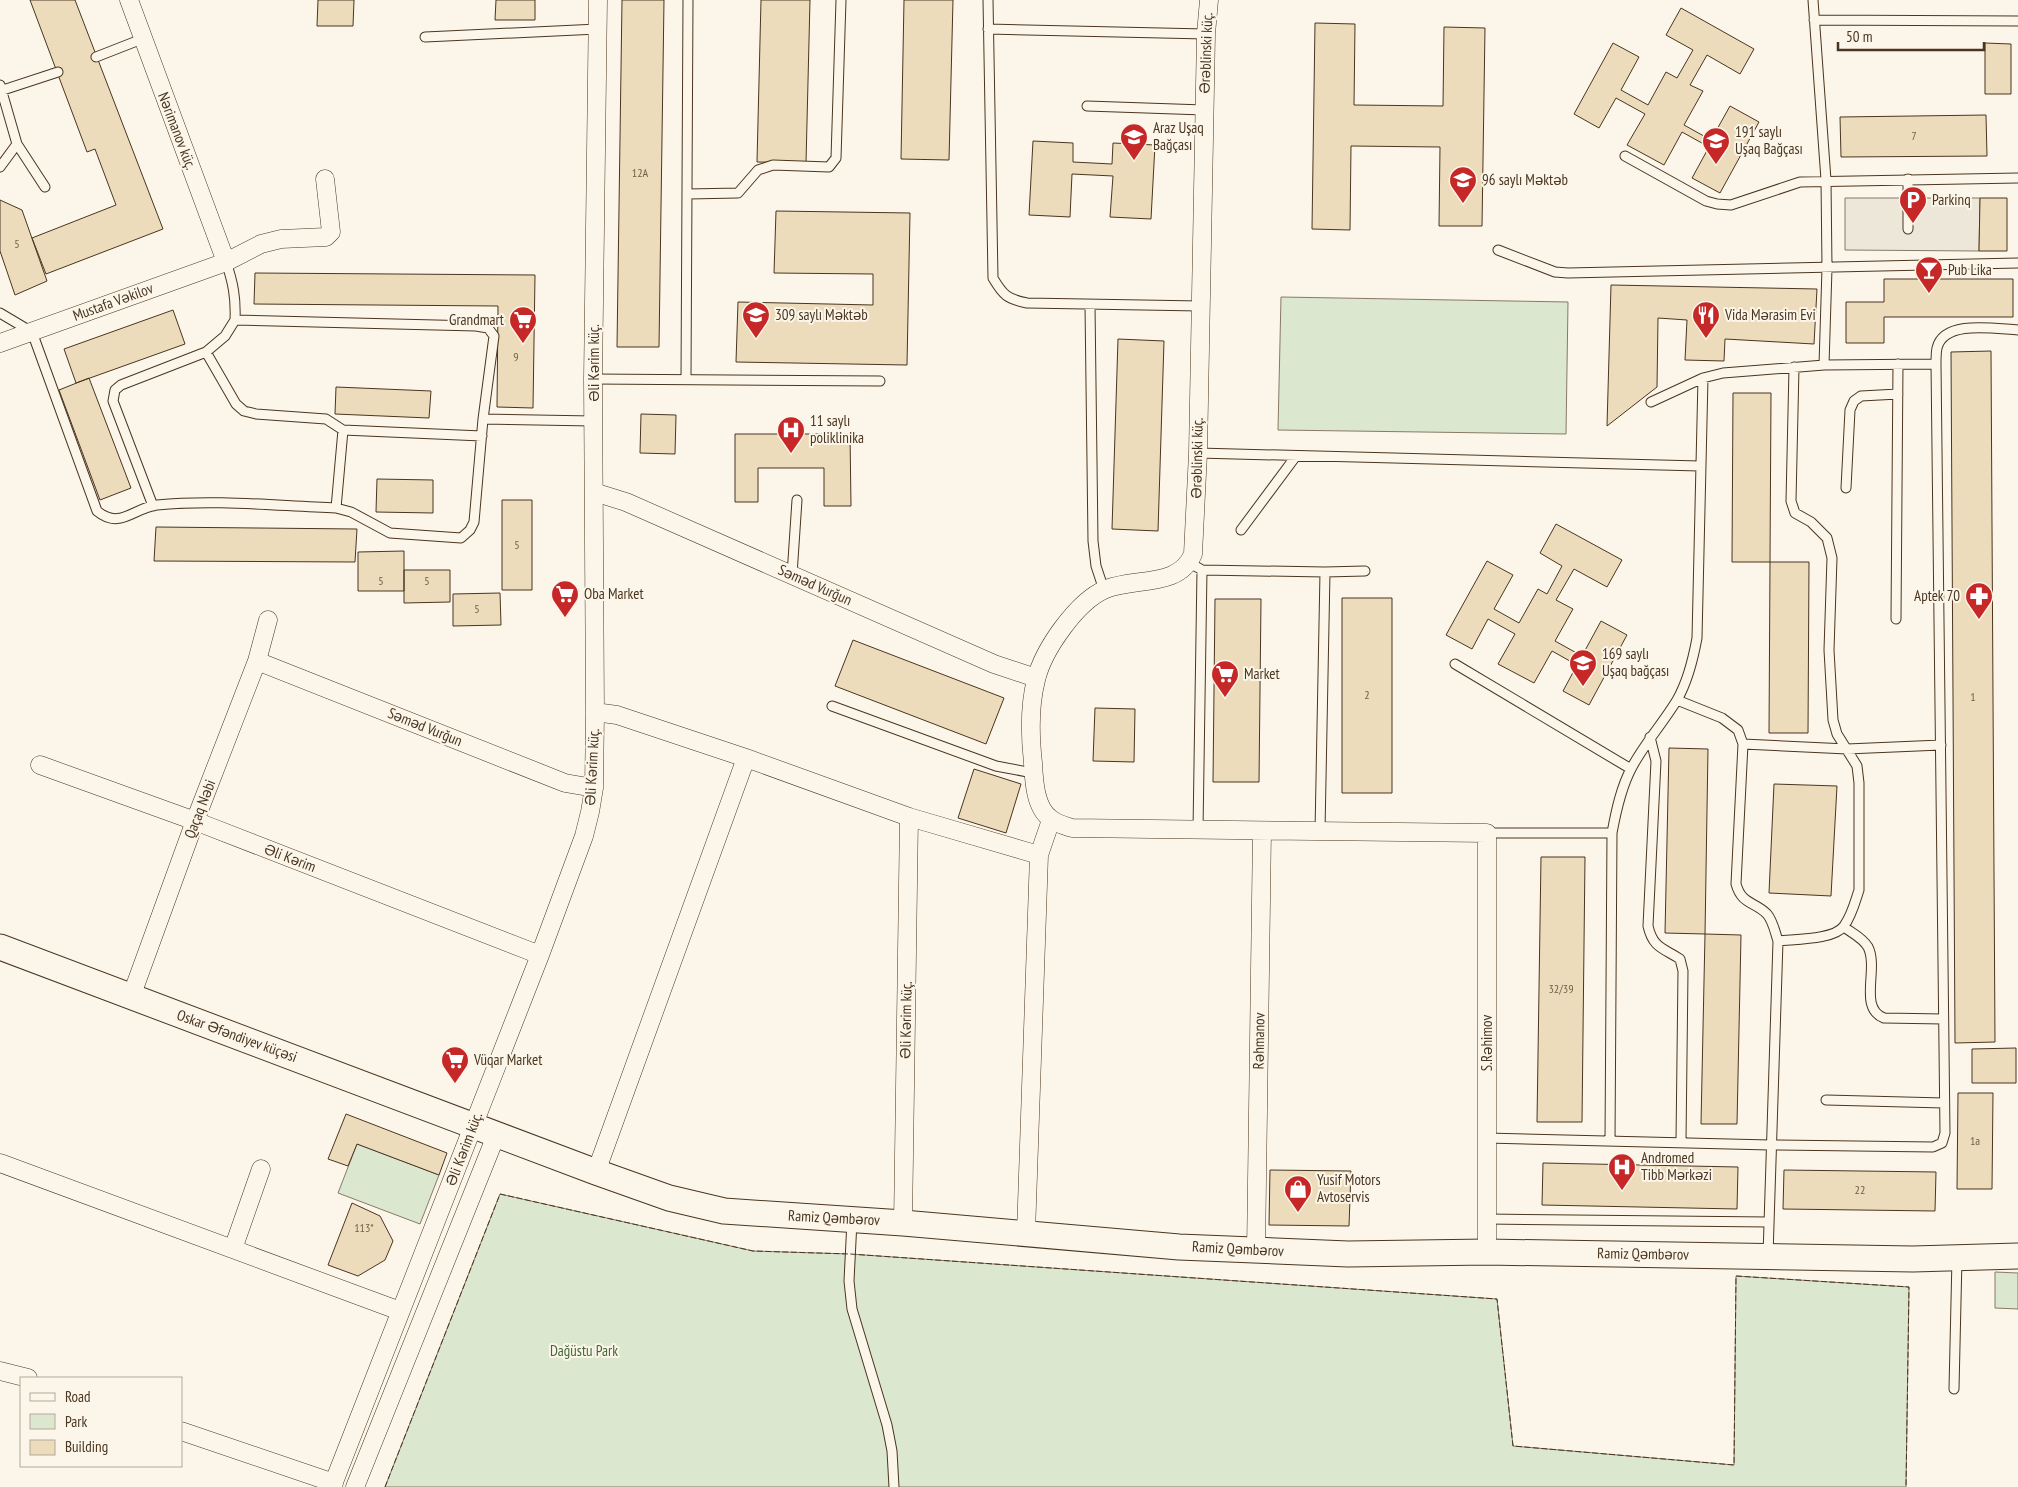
<svg xmlns="http://www.w3.org/2000/svg" width="2018" height="1487" viewBox="0 0 2018 1487" font-family="'PT Sans Narrow',sans-serif">
<style>
.green{fill:#dce7d0;stroke:#887966}
.parking{fill:#ede7d9;stroke:#887966}
.building{fill:#ecdcbc;stroke:#4a3520}
.lines{fill:none;stroke-linecap:round;stroke-linejoin:round}
.lane-casing{stroke:#4a3520;stroke-width:11}
.street-casing{stroke:#4a3520;stroke-width:19}
.secondary-casing{stroke:#4a3520;stroke-width:27}
.lane{stroke:#fbf6e9;stroke-width:9}
.street{stroke:#fbf6e9;stroke-width:18}
.secondary{stroke:#fbf6e9;stroke-width:25}
.fence{stroke:#4a3520;stroke-width:1;stroke-dasharray:6 2.5;stroke-linecap:butt}
.labels{text-anchor:middle;stroke-width:4;stroke-linejoin:round;paint-order:stroke}
.number-label{font-size:12px;fill:#725f47}
.street-label{font-size:15px;fill:#4a3520;stroke:#fbf6e9}
.poi-label{font-size:15px;fill:#4a3520;stroke:#fbf6e9;text-anchor:start}
.park-label{font-size:15px;fill:#436837;stroke:#fbf6e9}
</style>
<rect width="100%" height="100%" fill="#fbf6e9"/>
<path class="green" d="M 1281,297 L 1568,302 L 1566,434 L 1278,430 Z
M 357,1144 L 439,1175 L 420,1224 L 338,1193 Z
M 500,1194 L 753,1251 L 850,1254 L 1497,1299 L 1513,1446 L 1734,1465 L 1736,1276 L 1909,1287 L 1906,1487 L 385,1487 Z
M 1995,1272 L 2018,1273 L 2018,1309 L 1995,1308 Z"/>
<path class="parking" d="M 1845,198 L 1980,198 L 1979,251 L 1845,250 Z"/>
<path class="building" d="M 30,0 L 75,0 L 163,229 L 46,274 L 32,238 L 116,205 L 95,149 L 87,152 Z
M 318,0 L 354,0 L 353,26 L 317,26 Z
M 496,0 L 535,0 L 535,20 L 495,20 Z
M 622,0 L 664,0 L 659,347 L 617,347 Z
M 761,0 L 810,0 L 806,163 L 757,162 Z
M 904,0 L 953,0 L 949,160 L 901,159 Z
M 1681,8 L 1754,49 L 1740,74 L 1707,55 L 1690,85 L 1703,91 L 1684,125 L 1711,140 L 1730,106 L 1759,122 L 1720,193 L 1692,178 L 1709,147 L 1682,132 L 1664,165 L 1627,145 L 1645,114 L 1616,98 L 1599,128 L 1574,114 L 1613,43 L 1639,57 L 1621,90 L 1648,105 L 1666,72 L 1677,78 L 1693,50 L 1666,35 Z
M 1315,23 L 1355,24 L 1354,105 L 1443,106 L 1444,27 L 1485,28 L 1482,226 L 1439,226 L 1440,147 L 1351,146 L 1350,230 L 1312,229 Z
M 1985,43 L 2011,44 L 2011,94 L 1985,94 Z
M 1986,115 L 1987,156 L 1841,157 L 1840,117 Z
M 1033,141 L 1073,143 L 1073,162 L 1112,164 L 1113,143 L 1155,145 L 1151,219 L 1110,217 L 1113,176 L 1072,174 L 1070,217 L 1029,215 Z
M 1980,198 L 2007,198 L 2007,251 L 1979,251 Z
M 0,200 L 22,210 L 47,281 L 15,295 L 0,251 Z
M 776,211 L 910,213 L 907,365 L 736,362 L 738,302 L 873,305 L 873,274 L 774,273 Z
M 255,273 L 535,275 L 533,408 L 497,407 L 498,306 L 254,304 Z
M 1884,279 L 2013,279 L 2013,317 L 1884,317 L 1884,343 L 1846,343 L 1846,302 L 1884,302 Z
M 1611,285 L 1817,289 L 1814,344 L 1725,339 L 1724,361 L 1685,360 L 1687,320 L 1658,318 L 1657,387 L 1607,426 Z
M 173,310 L 185,344 L 76,383 L 64,349 Z
M 1118,339 L 1164,341 L 1158,531 L 1112,529 Z
M 1991,351 L 1995,1042 L 1955,1043 L 1951,352 Z
M 89,378 L 131,488 L 100,500 L 59,390 Z
M 336,387 L 431,391 L 429,418 L 335,414 Z
M 1733,393 L 1771,393 L 1770,562 L 1732,562 Z
M 641,414 L 676,415 L 675,454 L 640,453 Z
M 735,434 L 850,434 L 851,506 L 824,506 L 824,468 L 758,468 L 758,502 L 735,502 Z
M 377,479 L 433,480 L 433,513 L 376,512 Z
M 502,500 L 532,500 L 532,590 L 502,590 Z
M 1556,524 L 1622,560 L 1607,587 L 1574,569 L 1556,600 L 1573,609 L 1555,641 L 1582,656 L 1601,621 L 1627,635 L 1589,705 L 1563,691 L 1577,665 L 1552,651 L 1534,683 L 1498,664 L 1515,634 L 1488,619 L 1472,649 L 1446,635 L 1487,561 L 1513,575 L 1494,609 L 1519,623 L 1538,589 L 1547,594 L 1562,566 L 1540,553 Z
M 156,527 L 357,529 L 355,562 L 154,561 Z
M 404,551 L 404,591 L 358,591 L 358,552 Z
M 1770,562 L 1809,562 L 1808,733 L 1769,733 Z
M 404,570 L 450,570 L 450,602 L 404,603 Z
M 500,593 L 501,625 L 453,626 L 453,594 Z
M 1342,598 L 1392,598 L 1392,793 L 1342,793 Z
M 1215,599 L 1261,599 L 1259,782 L 1213,782 Z
M 853,640 L 1004,698 L 986,744 L 835,686 Z
M 1095,708 L 1135,709 L 1134,762 L 1093,761 Z
M 1669,748 L 1708,749 L 1705,934 L 1665,933 Z
M 974,769 L 1021,784 L 1006,833 L 958,818 Z
M 1774,784 L 1837,786 L 1831,896 L 1769,893 Z
M 1541,857 L 1585,857 L 1582,1122 L 1537,1122 Z
M 1705,934 L 1741,935 L 1737,1124 L 1701,1124 Z
M 2016,1048 L 2016,1083 L 1972,1083 L 1972,1049 Z
M 1958,1093 L 1993,1093 L 1992,1189 L 1957,1189 Z
M 346,1114 L 447,1153 L 439,1175 L 357,1144 L 348,1166 L 328,1159 Z
M 1543,1163 L 1738,1167 L 1737,1209 L 1542,1205 Z
M 1270,1170 L 1351,1171 L 1349,1226 L 1269,1225 Z
M 1784,1170 L 1936,1172 L 1935,1211 L 1783,1209 Z
M 352,1203 L 380,1216 L 393,1241 L 385,1260 L 358,1276 L 328,1265 Z"/>
<g class="lines">
<g class="lane-casing">
<path id="lane" d="M 988,0 L 993,278 C 1003,295 1007,299 1027,303 L 1200,306
M 1813,0 L 1826,180 L 1827,268 L 1824,365
M 1814,20 L 2018,21
M 988,29 L 1206,34
M 425,37 L 598,29
M 96,57 L 142,39
M 0,85 L 17,144 L 45,187
M 0,91 L 58,72
M 1087,106 L 1204,110
M 1625,156 L 1706,201 L 1717,204 L 1731,205 L 1800,182 L 2018,178
M 0,167 L 17,144
M 688,194 L 738,193 L 758,170 L 773,165 L 829,167 L 836,158 L 841,0
M 1908,229 L 1908,179
M 1498,250 L 1555,272 L 1568,273 L 2018,263
M 1090,305 L 1093,541 L 1096,566 L 1104,590
M 0,313 L 32,332 L 97,511 C 120,530 133,508 157,505 C 216,499 277,506 336,508 L 351,512 L 390,533 L 461,538 L 470,530 L 474,522 L 483,419 L 494,336 L 488,328 L 476,326 L 235,320 C 236,298 233,282 226,262
M 206,352 L 236,404 L 244,411 L 256,414 L 326,419 L 343,430 L 482,436
M 593,379 L 880,381
M 686,379 L 688,0
M 1651,402 L 1703,378 L 1723,373 L 1824,365 L 1936,364
M 483,419 L 593,421
M 1198,453 L 1700,466
M 1846,488 L 1850,410 L 1854,401 L 1861,396 L 1898,394
M 153,506 L 113,401 L 115,390 L 121,385 L 206,352 L 225,336 L 235,320
M 336,508 L 343,430
M 1241,530 L 1296,456
M 1190,563 L 1202,570 L 1325,572 L 1320,831
M 1325,572 L 1365,571
M 792,575 L 797,500
M 1896,619 L 1898,364
M 1455,664 L 1631,769
M 1677,700 L 1722,718 L 1738,730 L 1743,744
M 832,706 L 996,766 L 1033,773
M 1650,737 L 1656,761 L 1648,926 C 1653,948 1663,948 1680,959 L 1683,971 L 1681,1142
M 1198,830 L 1202,570
M 1487,833 L 1612,833
M 1844,927 C 1852,933 1863,938 1868,947 C 1879,969 1858,1008 1884,1018 L 1943,1019
M 1778,941 C 1795,939 1834,940 1844,926 C 1852,915 1855,902 1859,890 L 1859,783 L 1857,766 L 1837,734 L 1833,720 L 1829,650 L 1832,558 L 1827,538 L 1811,522 L 1795,513 L 1791,501 L 1794,367
M 1826,1100 L 1944,1103
M 1486,1138 L 1770,1145 L 1933,1147 L 1942,1143 L 1945,1133 L 1936,364 C 1936,359 1936,353 1937,348 C 1944,319 1996,329 2018,330
M 1610,1141 L 1612,833 C 1616,811 1621,787 1632,767 C 1645,743 1663,723 1677,700 C 1688,681 1693,660 1697,638 L 1703,378
M 1487,1219 L 1769,1222
M 852,1221 L 849,1281 L 852,1309 L 887,1425 L 892,1451 L 894,1487
M 1768,1256 L 1778,941 C 1775,932 1773,921 1767,914 C 1754,901 1742,905 1736,884 L 1743,744 L 1847,749 L 1941,745
M 1954,1389 L 1957,1258"/>
</g>
<g class="street-casing">
<path id="street" d="M 129,0 L 226,262
M 1209,0 L 1206,34 L 1198,453 L 1193,554 C 1179,588 1136,577 1106,589 C 1077,601 1043,650 1036,680 C 1029,707 1030,736 1033,763 C 1034,781 1035,808 1051,819 C 1057,824 1066,826 1072,828 L 1487,833 L 1487,1252
M 0,343 L 226,262 L 261,244 L 281,239 L 326,237 L 331,232 L 325,179
M 594,492 L 626,502 L 994,664 L 1036,678
M 257,661 L 565,783 L 594,788
M 595,712 L 617,715 L 746,758 L 909,817 L 1039,855 L 1051,820
M 40,765 L 195,821 L 540,955
M 131,997 L 195,821 L 257,661 L 268,620
M 0,1163 L 400,1311
M 596,1172 L 746,758
M 903,1223 L 909,817
M 1026,1233 L 1039,855
M 233,1249 L 261,1169
M 1256,1251 L 1262,831
M 0,1371 L 28,1378
M 181,1431 L 334,1483
M 332,1487 L 540,955 L 584,836 L 590,812 L 594,788 L 595,712 L 593,379 L 598,0
M 355,1487 L 497,1133"/>
</g>
<g class="secondary-casing">
<path id="secondary" d="M 0,947 L 596,1172 L 669,1198 L 724,1211 L 903,1223 L 1179,1247 L 1348,1254 L 1487,1252 L 1913,1259 L 2018,1256"/>
</g>
<use href="#lane" class="lane"/>
<use href="#street" class="street"/>
<use href="#secondary" class="secondary"/>
<path class="fence" d="M 385,1487 L 500,1194 L 753,1251 L 850,1254 L 1497,1299 L 1513,1446 L 1734,1465 L 1736,1276 L 1909,1287 L 1906,1487"/>
</g>
<defs>
<g id="school-pin" transform="scale(1.4375)"><path d="M0 17L-7.5 6A9.5 9.5 0 1 1 7.5 6Z" fill="#c62828" stroke="#fbf6e9"/><path d="M0-5L7-2L0 1L-7-2ZM-4 1L0 2.5L4 1V4Q0 6-4 4Z" fill="#fff"/></g>
<g id="parking-pin" transform="scale(1.4375)"><path d="M0 17L-7.5 6A9.5 9.5 0 1 1 7.5 6Z" fill="#c62828" stroke="#fbf6e9"/><path d="M-3.5-5.5H1a3.5 3.5 0 0 1 0 7H-1V5.5H-3.5ZM-1-3.4V-.6H.8a1.4 1.4 0 0 0 0-2.8Z" fill="#fff"/></g>
<g id="bar-pin" transform="scale(1.4375)"><path d="M0 17L-7.5 6A9.5 9.5 0 1 1 7.5 6Z" fill="#c62828" stroke="#fbf6e9"/><path d="M-6-5H6L.8 .8V4.5H3.5V6h-7V4.5H-.8V.8Z" fill="#fff"/></g>
<g id="restaurant-pin" transform="scale(1.4375)"><path d="M0 17L-7.5 6A9.5 9.5 0 1 1 7.5 6Z" fill="#c62828" stroke="#fbf6e9"/><path d="M-5-6h1v4h1v-4h1v4h1v-4h1v5L-1.5 .5V6h-2V.5L-5-1ZM5-6V6H3V1.5H1.5Q1.5-4 5-6Z" fill="#fff"/></g>
<g id="supermarket-pin" transform="scale(1.4375)"><path d="M0 17L-7.5 6A9.5 9.5 0 1 1 7.5 6Z" fill="#c62828" stroke="#fbf6e9"/><path d="M-6-5.5h2.5l.6 2H6L4.5 2H-2.5L-4.4-4H-6ZM-1.5 3.2a1.3 1.3 0 1 0 .1 0ZM3 3.2a1.3 1.3 0 1 0 .1 0Z" fill="#fff"/></g>
<g id="hospital-pin" transform="scale(1.4375)"><path d="M0 17L-7.5 6A9.5 9.5 0 1 1 7.5 6Z" fill="#c62828" stroke="#fbf6e9"/><path d="M-5-5h3v3.5h4V-5h3V5h-3V1.5h-4V5h-3Z" fill="#fff"/></g>
<g id="pharmacy-pin" transform="scale(1.4375)"><path d="M0 17L-7.5 6A9.5 9.5 0 1 1 7.5 6Z" fill="#c62828" stroke="#fbf6e9"/><path d="M-2-6h4v4h4v4h-4v4h-4v-4h-4v-4h4Z" fill="#fff"/></g>
<g id="shop-pin" transform="scale(1.4375)"><path d="M0 17L-7.5 6A9.5 9.5 0 1 1 7.5 6Z" fill="#c62828" stroke="#fbf6e9"/><path d="M-5-2.5h2.3a2.7 3.5 0 0 1 5.4 0H5L5.5 6h-11ZM-1.5-2.5h3a1.5 2.3 0 0 0-3 0Z" fill="#fff"/></g>
</defs>
<g fill-rule="evenodd">
<use href="#school-pin" x="1134" y="137"/>
<use href="#school-pin" x="1716" y="141"/>
<use href="#school-pin" x="1463" y="180"/>
<use href="#parking-pin" x="1913" y="200"/>
<use href="#bar-pin" x="1929" y="270"/>
<use href="#school-pin" x="756" y="315"/>
<use href="#restaurant-pin" x="1706" y="315"/>
<use href="#supermarket-pin" x="523" y="320"/>
<use href="#hospital-pin" x="791" y="430"/>
<use href="#supermarket-pin" x="565" y="594"/>
<use href="#pharmacy-pin" x="1979" y="596"/>
<use href="#school-pin" x="1583" y="663"/>
<use href="#supermarket-pin" x="1225" y="674"/>
<use href="#supermarket-pin" x="455" y="1060"/>
<use href="#hospital-pin" x="1622" y="1167"/>
<use href="#shop-pin" x="1298" y="1189"/>
</g>
<g class="labels">
<g class="number-label">
<text x="1914" y="140">7</text>
<text x="640" y="177">12A</text>
<text x="17" y="248">5</text>
<text x="516" y="361">9</text>
<text x="517" y="549">5</text>
<text x="381" y="585">5</text>
<text x="427" y="585">5</text>
<text x="477" y="613">5</text>
<text x="1367" y="699">2</text>
<text x="1973" y="701">1</text>
<text x="1561" y="993">32/39</text>
<text x="1975" y="1145">1a</text>
<text x="1860" y="1194">22</text>
<text x="364" y="1232">113*</text>
</g>
<g class="street-label">
<text transform="translate(1206 53) rotate(-88)" y="5">Ərəblinski küç.</text>
<text transform="translate(177 131) rotate(69)" y="5">Nərimanov küç.</text>
<text transform="translate(113 302) rotate(-20)" y="5">Mustafa Vəkilov</text>
<text transform="translate(594 363) rotate(-90)" y="5">Əli Kərim küç.</text>
<text transform="translate(1197 458) rotate(-89)" y="5">Ərəblinski küç.</text>
<text transform="translate(815 585) rotate(24)" y="5">Səməd Vurğun</text>
<text transform="translate(425 727) rotate(22)" y="5">Səməd Vurğun</text>
<text transform="translate(592 767) rotate(-87)" y="5">Əli Kərim küç.</text>
<text transform="translate(200 809) rotate(-69)" y="5">Qaçaq Nəbi</text>
<text transform="translate(290 858) rotate(21)" y="5">Əli Kərim</text>
<text transform="translate(906 1020) rotate(-89)" y="5">Əli Kərim küç.</text>
<text transform="translate(237 1036) rotate(20)" y="5">Oskar Əfəndiyev küçəsi</text>
<text transform="translate(1259 1041) rotate(-89)" y="5">Rəhmanov</text>
<text transform="translate(1487 1043) rotate(-90)" y="5">S.Rəhimov</text>
<text transform="translate(464 1149) rotate(-69)" y="5">Əli Kərim küç.</text>
<text transform="translate(834 1218) rotate(3)" y="5">Ramiz Qəmbərov</text>
<text transform="translate(1238 1249) rotate(3)" y="5">Ramiz Qəmbərov</text>
<text transform="translate(1643 1254) rotate(1)" y="5">Ramiz Qəmbərov</text>
</g>
<g class="poi-label">
<text x="1153" y="133">Araz Uşaq<tspan x="1153" dy="17">Bağçası</tspan></text>
<text x="1735" y="137">191 saylı<tspan x="1735" dy="17">Uşaq Bağçası</tspan></text>
<text x="1482" y="185">96 saylı Məktəb</text>
<text x="1932" y="205">Parkinq</text>
<text x="1948" y="275">Pub Lika</text>
<text x="775" y="320">309 saylı Məktəb</text>
<text x="1725" y="320">Vida Mərasim Evi</text>
<text x="504" y="325" text-anchor="end">Grandmart</text>
<text x="810" y="426">11 saylı<tspan x="810" dy="17">poliklinika</tspan></text>
<text x="584" y="599">Oba Market</text>
<text x="1960" y="601" text-anchor="end">Aptek 70</text>
<text x="1602" y="659">169 saylı<tspan x="1602" dy="17">Uşaq bağçası</tspan></text>
<text x="1244" y="679">Market</text>
<text x="474" y="1065">Vüqar Market</text>
<text x="1641" y="1163">Andromed<tspan x="1641" dy="17">Tibb Mərkəzi</tspan></text>
<text x="1317" y="1185">Yusif Motors<tspan x="1317" dy="17">Avtoservis</tspan></text>
</g>
<g class="park-label">
<text x="584" y="1356">Dağüstu Park</text>
</g>
</g>
<rect x="20" y="1377" width="162" height="90" fill="#fbf6e9" stroke="#b4a999"/>
<rect x="30" y="1393" width="25" height="8" fill="#fbf6e9" stroke="#b4a999"/>
<text x="65" y="1402" font-size="15" fill="#4a3520">Road</text>
<rect x="30" y="1414" width="25" height="15" fill="#dce7d0" stroke="#b4a999"/>
<text x="65" y="1427" font-size="15" fill="#4a3520">Park</text>
<rect x="30" y="1440" width="25" height="15" fill="#ecdcbc" stroke="#b4a999"/>
<text x="65" y="1452" font-size="15" fill="#4a3520">Building</text>
<path d="M1838 42v8h146v-8" fill="none" stroke="#4a3520" stroke-width="2.5"/>
<text x="1846" y="42" font-size="15" fill="#4a3520" stroke="#fbf6e9" stroke-width="4" paint-order="stroke">50 m</text>
</svg>
